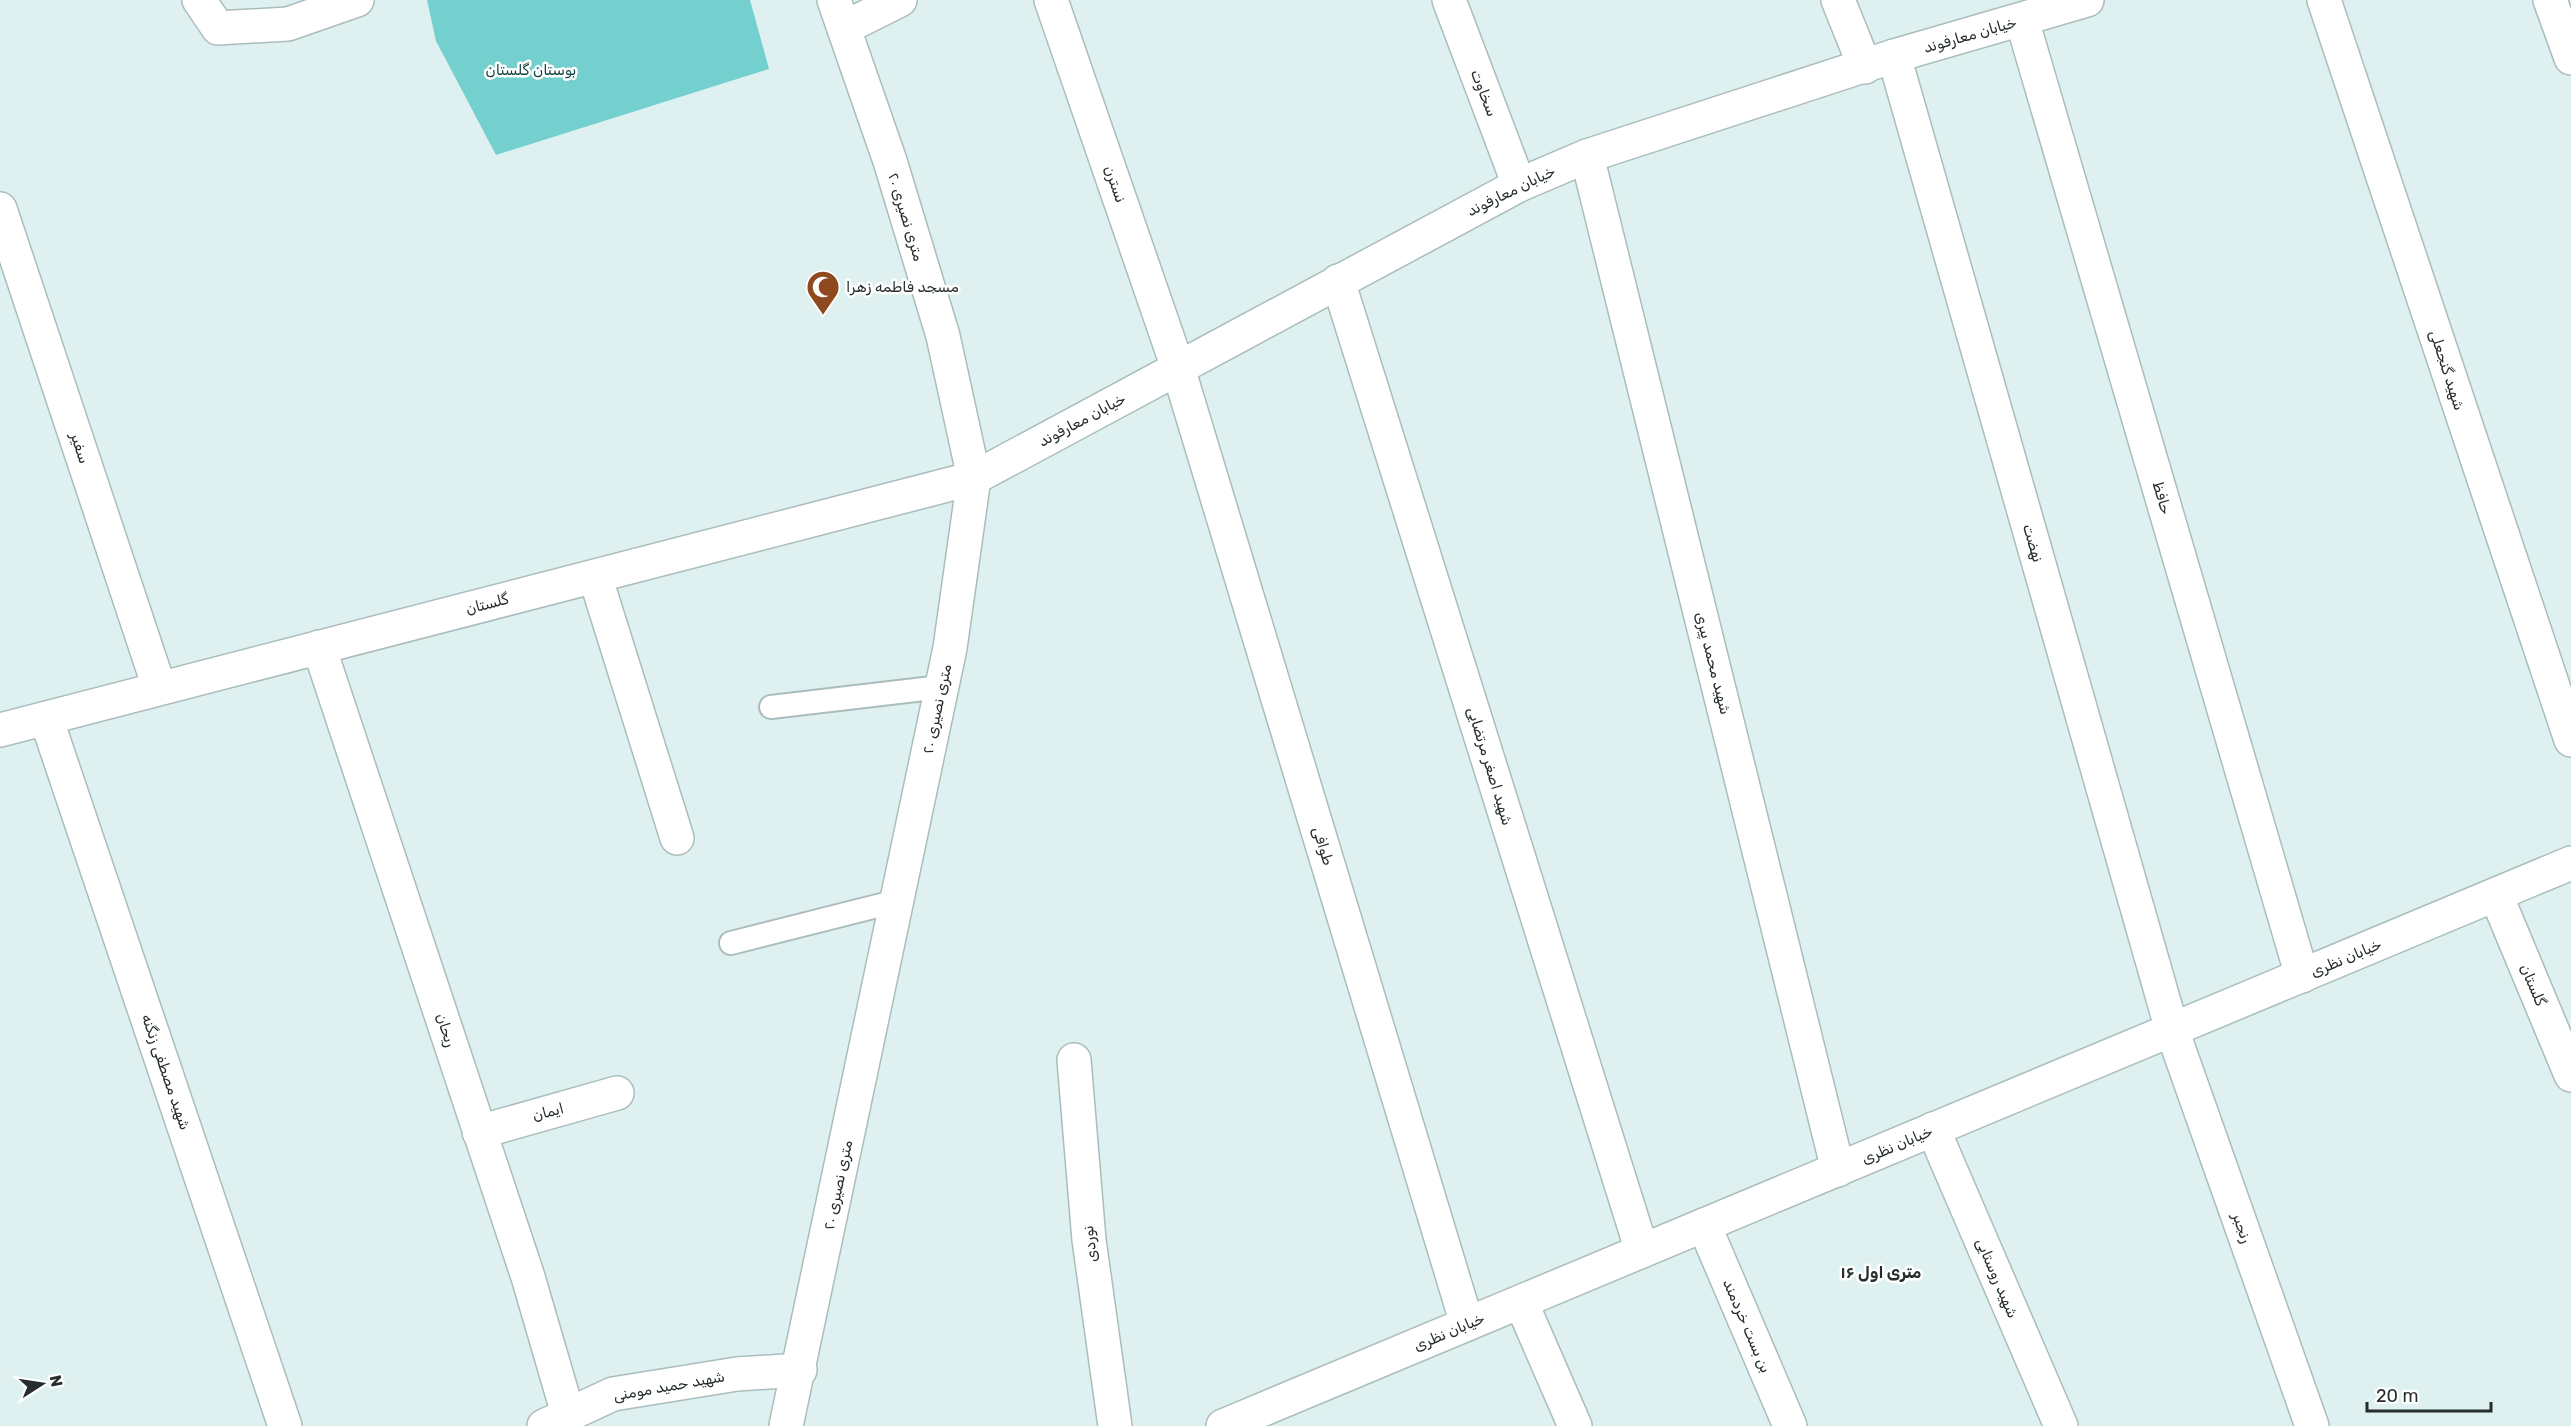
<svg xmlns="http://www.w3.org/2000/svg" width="2571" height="1426" viewBox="0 0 2571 1426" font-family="Rubik,'Noto Sans Arabic',sans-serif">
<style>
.green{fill:#74d0cf}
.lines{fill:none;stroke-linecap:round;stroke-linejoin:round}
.service-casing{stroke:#aabdbc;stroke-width:26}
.minor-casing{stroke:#aabdbc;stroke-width:36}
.tertiary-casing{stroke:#aabdbc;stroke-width:36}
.secondary-casing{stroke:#aabdbc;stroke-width:36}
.service{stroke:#fff;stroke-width:22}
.minor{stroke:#fff;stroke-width:33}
.tertiary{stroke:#fff;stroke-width:33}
.secondary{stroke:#fff;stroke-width:33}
.labels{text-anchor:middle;stroke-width:5;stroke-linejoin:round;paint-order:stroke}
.street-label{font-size:15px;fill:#262d2d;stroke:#fff}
.park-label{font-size:15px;fill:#144342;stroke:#fff}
.poi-label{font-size:15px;fill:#262d2d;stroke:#fff;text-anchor:start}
.neighbourhood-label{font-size:16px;font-weight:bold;fill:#262d2d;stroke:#fff}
</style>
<rect width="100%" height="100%" fill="#def1f0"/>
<path class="green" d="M 427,0 L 750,0 L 769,69 L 496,155 L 436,41 Z"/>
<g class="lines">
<g class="service-casing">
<path id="service" d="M 771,707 L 941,687
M 731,943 L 897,901"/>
</g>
<g class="minor-casing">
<path id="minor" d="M 199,0 L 218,28 L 288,24 L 357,0
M 1051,0 L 1178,368 L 1467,1324
M 1449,0 L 1519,185
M 1838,0 L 1865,67
M 2324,0 L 2571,740
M 2550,0 L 2571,58
M 2022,20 L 2302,976
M 844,28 L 900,0
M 1894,56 L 2172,1030 L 2312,1426
M 1587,156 L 1838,1170
M 0,209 L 159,687
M 1338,281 L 1642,1251
M 595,576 L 677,838
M 319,647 L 528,1277 L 568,1414
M 46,718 L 285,1426
M 0,730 L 974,478
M 2496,895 L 2571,1075
M 1074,1060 L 1089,1240 L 1115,1426
M 1933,1129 L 2061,1426
M 479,1132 L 617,1093
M 1704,1225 L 1790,1426
M 1521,1302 L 1575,1426
M 544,1426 L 613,1394 L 737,1374 L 800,1370"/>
</g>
<g class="tertiary-casing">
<path id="tertiary" d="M 974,478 L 1519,185 L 1587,156 L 1894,56 L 2087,0
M 1223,1426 L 2571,863"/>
</g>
<g class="secondary-casing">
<path id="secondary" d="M 786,1426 L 950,648 L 974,478 L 943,336 L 890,161 L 834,0"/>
</g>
<use href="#service" class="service"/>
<use href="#minor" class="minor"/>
<use href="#tertiary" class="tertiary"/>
<use href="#secondary" class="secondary"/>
</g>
<defs>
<g id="mosque-pin" transform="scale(1.725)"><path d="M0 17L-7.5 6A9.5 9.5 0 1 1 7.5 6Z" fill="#8e491e" stroke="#fff"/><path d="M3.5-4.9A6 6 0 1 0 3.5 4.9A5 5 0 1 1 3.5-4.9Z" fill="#fff"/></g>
</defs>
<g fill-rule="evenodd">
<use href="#mosque-pin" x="823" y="287"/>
</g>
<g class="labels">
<g class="street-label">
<text transform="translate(1970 35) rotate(-16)" y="5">خیابان معارفوند</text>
<text transform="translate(1484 93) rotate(69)" y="5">سخاوت</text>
<text transform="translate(1115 184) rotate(71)" y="5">نسترن</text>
<text transform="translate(1511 191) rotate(-26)" y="5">خیابان معارفوند</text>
<text transform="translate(906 217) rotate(73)" y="5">۲۰ متری نصیری</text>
<text transform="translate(2447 370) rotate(72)" y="5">شهید گنجعلی</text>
<text transform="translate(1082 420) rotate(-28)" y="5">خیابان معارفوند</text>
<text transform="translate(80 448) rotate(72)" y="5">سفیر</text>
<text transform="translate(2162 498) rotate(74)" y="5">حافظ</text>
<text transform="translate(2033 543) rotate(74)" y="5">نهضت</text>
<text transform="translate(487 604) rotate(-15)" y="5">گلستان</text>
<text transform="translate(1713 663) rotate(76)" y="5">شهید محمد پیری</text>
<text transform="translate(937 709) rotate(-78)" y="5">۲۰ متری نصیری</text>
<text transform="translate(1490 766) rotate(73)" y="5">شهید اصغر مرتضایی</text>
<text transform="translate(1323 846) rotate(73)" y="5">طوافی</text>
<text transform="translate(2346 958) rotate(-23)" y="5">خیابان نظری</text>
<text transform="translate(2533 985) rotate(67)" y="5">گلستان</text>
<text transform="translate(446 1030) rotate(72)" y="5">ریحان</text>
<text transform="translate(166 1072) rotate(71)" y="5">شهید مصطفی زنگنه</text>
<text transform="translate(548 1112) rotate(-15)" y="5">ایمان</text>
<text transform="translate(1897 1145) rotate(-23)" y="5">خیابان نظری</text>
<text transform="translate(838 1185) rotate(-78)" y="5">۲۰ متری نصیری</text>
<text transform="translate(2242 1228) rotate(71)" y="5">رنجبر</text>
<text transform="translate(1090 1244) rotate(-97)" y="5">نوردی</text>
<text transform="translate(1997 1278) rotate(67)" y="5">شهید روستایی</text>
<text transform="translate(1747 1326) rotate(67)" y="5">بن بست خردمند</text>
<text transform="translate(1449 1332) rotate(-23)" y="5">خیابان نظری</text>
<text transform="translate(669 1386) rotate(-10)" y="5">شهید حمید مومنی</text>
</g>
<g class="park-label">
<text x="531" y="75">بوستان گلستان</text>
</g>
<g class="poi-label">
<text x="846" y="292">مسجد فاطمه زهرا</text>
</g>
<g class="neighbourhood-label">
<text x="1881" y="1278">۱۶ متری اول</text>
</g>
</g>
<g transform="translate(42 1384) rotate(78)" stroke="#ffffff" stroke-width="4.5" paint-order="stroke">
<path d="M0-4.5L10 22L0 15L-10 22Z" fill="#262d2d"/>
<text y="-9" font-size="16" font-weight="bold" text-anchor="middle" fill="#262d2d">N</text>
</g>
<path d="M2367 1402v9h124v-9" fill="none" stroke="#262d2d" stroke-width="3"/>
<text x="2376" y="1402" font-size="18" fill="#262d2d" stroke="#ffffff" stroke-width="4.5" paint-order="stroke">20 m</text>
</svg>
